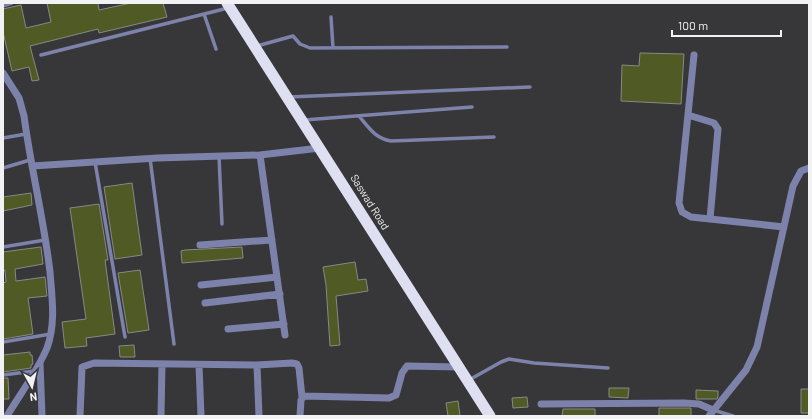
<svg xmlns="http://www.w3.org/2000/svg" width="812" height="419" viewBox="0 0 812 419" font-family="Barlow,sans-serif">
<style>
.building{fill:#505a24;stroke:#888985}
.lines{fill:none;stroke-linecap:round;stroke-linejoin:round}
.service{stroke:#7d82ab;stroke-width:3.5}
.minor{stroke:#7d82ab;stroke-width:7}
.trunk{stroke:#dee0f2;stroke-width:11}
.labels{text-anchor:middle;stroke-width:4;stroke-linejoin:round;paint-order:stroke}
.street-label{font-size:11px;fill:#f2f2f4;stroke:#37373a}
</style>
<rect width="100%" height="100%" fill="#37373a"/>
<path class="building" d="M 47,3 L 98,3 L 99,10 L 131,3 L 163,3 L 167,17 L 99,33 L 98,29 L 30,46 L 39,80 L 32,81 L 29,67 L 12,71 L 3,32 L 3,9 L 21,5 L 26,28 L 51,22 Z
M 640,53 L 684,54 L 681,104 L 621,101 L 622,65 L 639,66 Z
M 132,183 L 142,255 L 115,259 L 104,187 Z
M 31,193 L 32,205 L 3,211 L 3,197 Z
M 99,204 L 108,260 L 105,260 L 115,334 L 86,338 L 87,346 L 65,348 L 62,322 L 86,319 L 70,208 Z
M 41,247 L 43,264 L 15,269 L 16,281 L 45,277 L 47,296 L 28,298 L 33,334 L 3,339 L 3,283 L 6,282 L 5,270 L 3,271 L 3,252 Z
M 242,247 L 243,258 L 182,263 L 181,251 L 185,250 Z
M 355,262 L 358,280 L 366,279 L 368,291 L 336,296 L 340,345 L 330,346 L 326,285 L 323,267 Z
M 140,270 L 149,330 L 128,333 L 118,273 Z
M 134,345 L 135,357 L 120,357 L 119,346 Z
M 30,352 L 30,355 L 32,355 L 33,364 L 31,365 L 31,368 L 3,372 L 3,355 Z
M 3,378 L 8,378 L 9,399 L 3,399 Z
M 609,388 L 629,388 L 628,398 L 609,397 Z
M 801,389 L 809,389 L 809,413 L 801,413 Z
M 696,390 L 718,391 L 718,397 L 717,399 L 696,399 Z
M 527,397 L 528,407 L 513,408 L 512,398 Z
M 458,401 L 460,416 L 448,416 L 446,403 Z
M 659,408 L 691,408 L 691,416 L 659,416 Z
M 563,409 L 595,409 L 595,416 L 562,416 Z"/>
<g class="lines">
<path class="service" d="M 3,6 L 12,3
M 204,14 L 216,49
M 331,17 L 333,48
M 257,46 L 293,36 L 300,44 L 310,48 L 507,47
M 41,55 L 228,8
M 289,97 L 530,87
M 359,116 C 369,128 375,138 391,141 L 494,137
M 304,120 L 472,107
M 3,138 L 26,134
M 219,156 L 222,224
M 150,158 L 174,344
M 95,162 L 125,337
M 3,168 L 30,160
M 3,247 L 45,240
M 3,342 L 51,334
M 3,375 L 34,371
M 469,380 L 501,362 L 509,359 L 534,363 L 608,368
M 713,410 L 733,416"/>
<path class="minor" d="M 694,55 L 679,203 L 682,212 L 691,217 L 784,227
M 3,73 L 19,98 L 24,116 C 31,169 44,220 50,272 C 52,298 56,323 47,348 C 37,372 20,394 7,416
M 688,115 L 714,123 L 718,129 L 710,219
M 260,155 L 285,335
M 32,166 L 157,158 L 260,155 L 320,148
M 200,245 L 272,240
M 201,285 L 277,277
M 205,303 L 280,294
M 228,329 L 284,324
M 40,363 L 42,416
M 199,365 L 201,416
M 257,365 L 259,416
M 541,404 L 684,403 L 699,404 L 713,410
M 80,416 L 82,367 L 94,363 L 257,365 L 292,363 L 297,364 L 299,368 L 302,397
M 161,416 L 162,364
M 300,416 L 301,400 L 304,396 L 389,398 L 396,395 L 402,373 L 407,366 L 459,367
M 709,416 L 746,370 L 757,347 L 793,186 L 801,171 L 809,168"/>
<path class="trunk" d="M 227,3 L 490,416"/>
</g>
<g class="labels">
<g class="street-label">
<text transform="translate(370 202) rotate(58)" y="4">Saswad Road</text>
</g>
</g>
<rect width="812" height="419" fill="none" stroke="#f2f2f4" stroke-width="8"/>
<g transform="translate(32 387) rotate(172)" stroke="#37373a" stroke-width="3" paint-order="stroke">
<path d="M0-3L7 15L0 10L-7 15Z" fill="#f2f2f4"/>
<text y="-6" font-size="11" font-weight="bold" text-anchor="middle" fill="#f2f2f4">N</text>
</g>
<path d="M672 30v6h109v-6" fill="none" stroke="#f2f2f4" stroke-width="2"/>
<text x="678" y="30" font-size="12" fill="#f2f2f4" stroke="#37373a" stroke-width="3" paint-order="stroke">100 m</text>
</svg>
